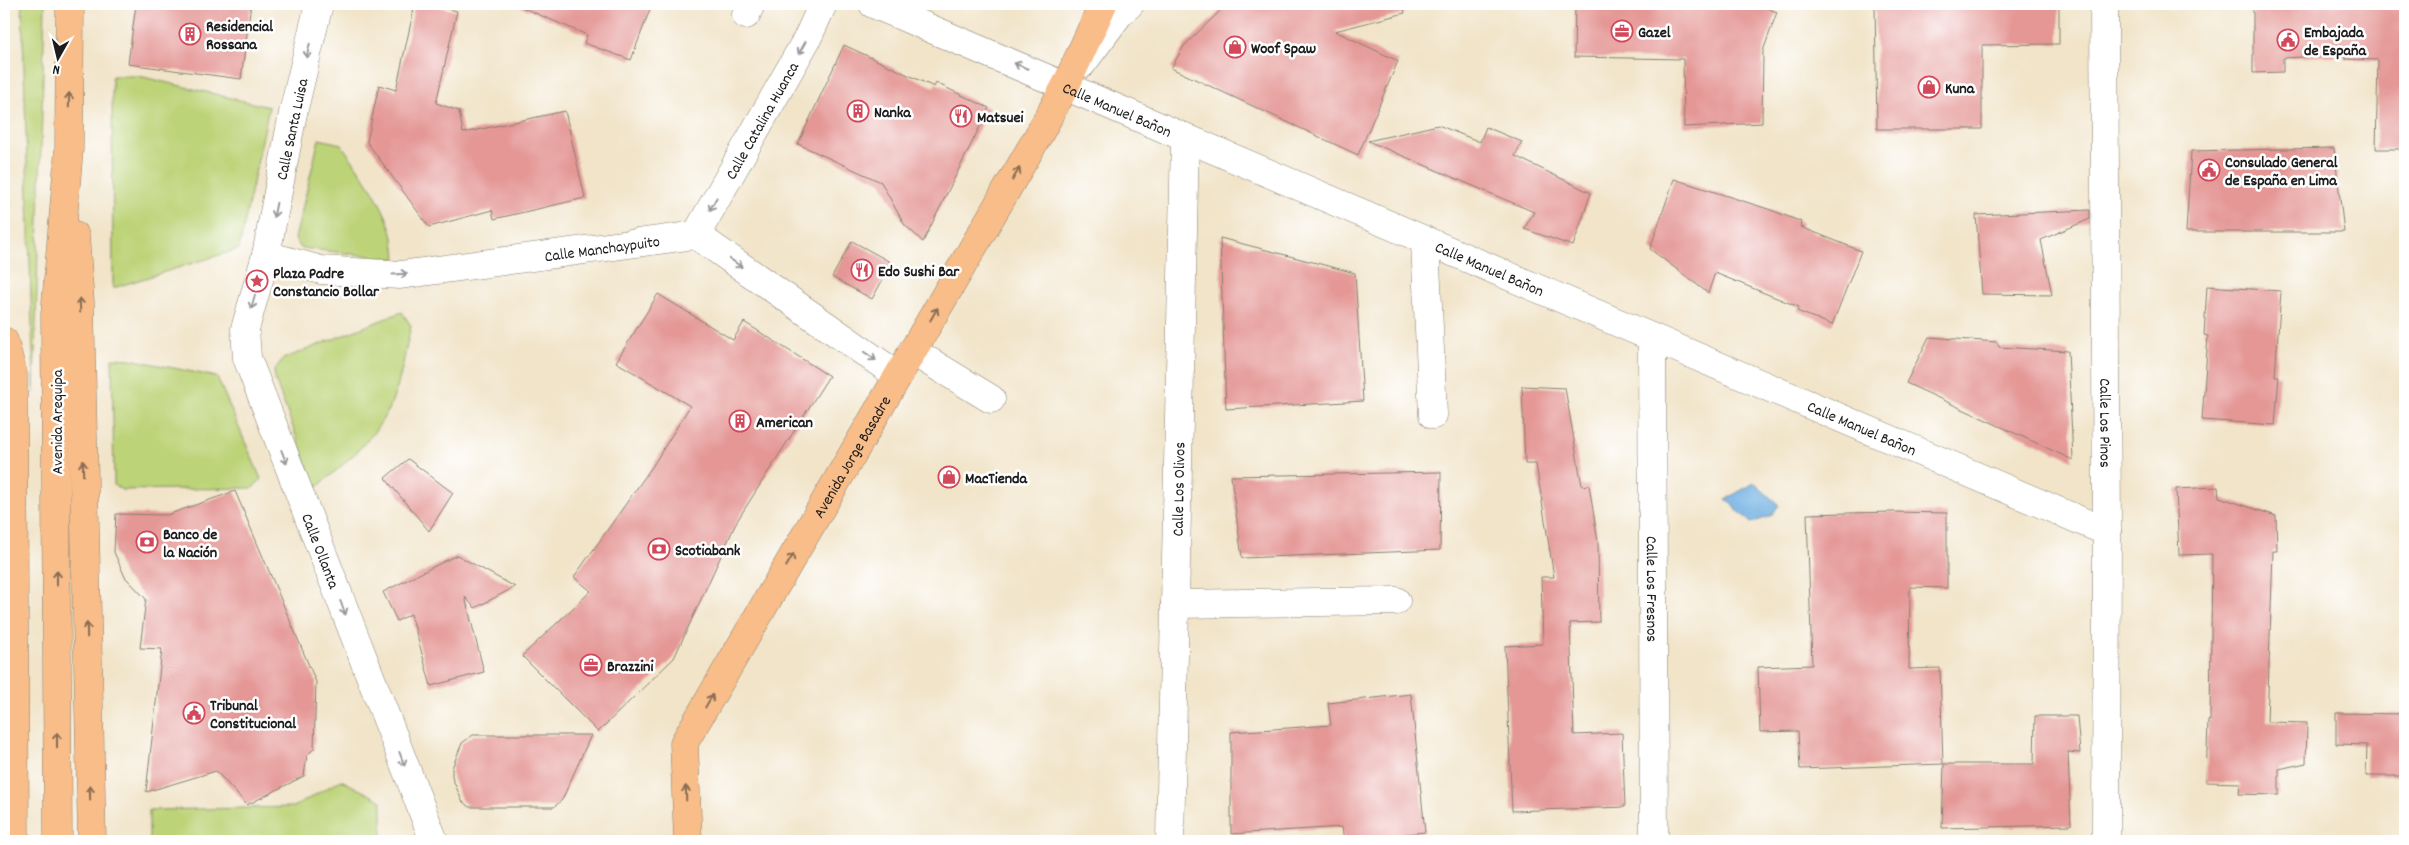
<svg xmlns="http://www.w3.org/2000/svg" width="2409" height="845" viewBox="0 0 2409 845" font-family="Dekko,sans-serif">
<style>
.green{fill:#bcd377;stroke:#6c784a}
.water{fill:#6daee1;stroke:#44657e}
.building{fill:#e49795}
.lines{fill:none;stroke-linecap:round;stroke-linejoin:round}
.minor-casing{stroke:#868072;stroke-width:29}
.major-casing{stroke:#868072;stroke-width:29}
.minor{stroke:#fff;stroke-width:28}
.major{stroke:#f8bd89;stroke-width:28}
.oneway{stroke:#999}
.oneway2{stroke:#8a6c52}
.labels{text-anchor:middle;stroke-width:5;stroke-linejoin:round;paint-order:stroke}
.poi-label{font-size:16px;font-weight:bold;fill:#1c1c1c;stroke:#fff;text-anchor:start}
.street-label{font-size:16px;fill:#1c1c1c;stroke:#fff}
</style>
<rect width="100%" height="100%" fill="#fff"/>
<filter id="ink" filterUnits="userSpaceOnUse"><feTurbulence type="fractalNoise" baseFrequency=".02" numOctaves="2"/><feDisplacementMap in="SourceGraphic" scale="10" xChannelSelector="R" yChannelSelector="G"/><feConvolveMatrix kernelMatrix="1 2 1 2 8 2 1 2 1" color-interpolation-filters="sRGB"/></filter>
<filter id="wash" filterUnits="userSpaceOnUse"><feTurbulence type="fractalNoise" baseFrequency=".0096" numOctaves="4" result="noise"/><feDisplacementMap in="SourceGraphic" scale="20" xChannelSelector="R" yChannelSelector="G"/><feGaussianBlur stdDeviation="1.12" result="paint"/><feColorMatrix in="noise" values="0 0 0 0 0 0 0 0 0 0 0 0 0 0 0 0 0 1.4 0 .05"/><feComposite in="paint" operator="in"/></filter>
<g filter="url(#wash)">
<rect width="100%" height="100%" fill="#f1e4c9"/>
<path class="green" d="M 22,4 L 45,4 L 34,393 Z
M 112,76 L 139,76 L 269,107 L 239,249 L 113,288 Z
M 319,139 L 341,144 C 366,180 394,214 396,259 L 301,248 L 295,239 Z
M 402,312 L 411,326 C 405,350 402,378 392,401 C 378,437 345,463 316,488 L 275,380 L 274,370 L 283,359 Z
M 112,358 L 130,359 L 217,377 L 261,479 L 253,488 L 122,490 L 114,485 Z
M 341,780 L 382,801 L 382,841 L 149,841 L 149,810 L 294,807 Z"/>
<path class="water" d="M 1754,483 L 1779,505 L 1771,516 L 1751,523 L 1726,499 Z"/>
<g id="blocks">
<path class="building" d="M 136,4 L 251,4 L 241,79 L 128,64 Z
M 415,4 L 428,4 L 457,11 L 436,103 L 459,111 L 463,133 L 565,111 L 585,198 L 494,219 L 492,210 L 429,227 L 367,142 L 379,85 L 396,90 Z
M 514,4 L 652,4 L 631,60 L 584,43 L 587,35 Z
M 1227,4 L 1403,4 L 1405,13 L 1335,31 L 1398,61 L 1358,155 L 1171,68 L 1184,46 Z
M 1575,4 L 1756,4 L 1777,12 L 1763,51 L 1762,123 L 1684,127 L 1683,59 L 1574,57 Z
M 1875,4 L 2059,4 L 2059,44 L 1982,45 L 1982,129 L 1877,129 Z
M 2253,4 L 2405,4 L 2405,149 L 2376,149 L 2378,60 L 2345,59 L 2345,55 L 2283,58 L 2283,72 L 2253,73 Z
M 844,45 L 934,87 L 936,83 L 989,108 L 923,242 L 904,224 L 881,182 L 798,144 Z
M 1438,125 L 1480,142 L 1486,127 L 1522,142 L 1515,156 L 1591,193 L 1573,246 L 1524,229 L 1534,212 L 1368,141 Z
M 2334,148 L 2344,232 L 2186,232 L 2191,151 Z
M 1674,179 L 1768,209 L 1802,222 L 1801,227 L 1861,251 L 1832,325 L 1797,311 L 1799,307 L 1715,273 L 1708,293 L 1650,249 Z
M 2090,210 L 2090,219 L 2041,240 L 2052,295 L 1982,294 L 1976,215 Z
M 1220,238 L 1355,273 L 1363,401 L 1226,409 Z
M 852,241 L 892,263 L 872,299 L 832,277 Z
M 2207,286 L 2281,291 L 2275,376 L 2279,376 L 2275,425 L 2202,420 L 2208,336 L 2204,335 Z
M 658,294 L 733,340 L 744,322 L 829,376 L 737,521 L 674,658 L 598,732 L 522,656 L 591,591 L 574,577 L 652,467 L 690,406 L 616,362 Z
M 1929,337 L 1997,342 L 1999,347 L 2068,351 L 2073,460 L 1906,383 Z
M 1522,386 L 1565,388 L 1582,486 L 1589,485 L 1598,542 L 1599,622 L 1570,623 L 1574,735 L 1622,733 L 1625,807 L 1512,811 L 1505,646 L 1543,644 L 1541,577 L 1554,577 L 1536,464 L 1525,464 Z
M 408,459 L 453,493 L 429,531 L 385,478 Z
M 1441,472 L 1440,550 L 1242,558 L 1231,476 Z
M 2218,487 L 2219,497 L 2276,516 L 2277,551 L 2273,551 L 2267,722 L 2307,723 L 2306,763 L 2279,769 L 2279,795 L 2239,794 L 2240,783 L 2206,782 L 2208,720 L 2210,721 L 2212,554 L 2179,555 L 2176,489 Z
M 235,491 L 316,682 L 314,749 L 307,755 L 304,776 L 247,805 L 216,771 L 146,792 L 162,649 L 140,648 L 146,599 L 125,577 L 114,552 L 116,514 L 167,515 Z
M 1892,512 L 1947,513 L 1947,588 L 1910,587 L 1909,669 L 1940,668 L 1943,764 L 1800,769 L 1798,731 L 1760,732 L 1758,667 L 1812,665 L 1807,514 Z
M 457,555 L 515,587 L 475,608 L 465,597 L 484,672 L 431,686 L 411,614 L 397,621 L 383,592 Z
M 1411,694 L 1425,832 L 1344,841 L 1342,827 L 1231,834 L 1231,732 L 1331,725 L 1328,703 Z
M 2336,713 L 2405,714 L 2405,776 L 2366,776 L 2367,745 L 2336,744 Z
M 2035,716 L 2077,716 L 2080,753 L 2068,752 L 2071,825 L 1942,828 L 1944,764 L 2034,764 Z
M 473,735 L 591,735 L 562,800 L 554,807 L 469,807 L 462,801 L 452,777 L 452,768 L 462,743 Z"/>
</g>
</g>
<g filter="url(#ink)">
<use href="#blocks" fill-opacity="0" stroke="#868072" stroke-width="1"/>
<g class="lines">
<g class="minor-casing">
<g id="minor">
<path id="s1" d="M 319,4 L 293,113 L 266,255 L 245,329 L 247,358 L 434,841"/>
<path id="s2" d="M 873,4 L 2107,532"/>
<path id="s3" d="M 2104,4 L 2107,532 L 2106,841"/>
<path d="M 746,15 L 751,4"/>
<path d="M 1082,64 L 1120,13 L 1130,4"/>
<path id="s4" d="M 696,235 L 807,39 L 823,4"/>
<path d="M 1425,242 L 1433,415"/>
<path id="s5" d="M 266,255 L 321,270 L 400,275 L 696,235 L 897,375"/>
<path id="s6" d="M 1652,338 L 1654,841"/>
<path d="M 912,351 L 991,399"/>
<path d="M 1175,604 L 1396,601"/>
<path id="s7" d="M 1170,841 L 1185,137"/>
</g>
</g>
<g class="major-casing">
<g id="major">
<path d="M 75,236 L 80,302 L 92,841"/>
<path d="M 4,341 L 13,374 L 15,841"/>
<path d="M 58,841 L 55,315 L 69,149 L 70,4"/>
<path id="s8" d="M 688,841 L 684,743 L 1038,136 L 1066,85 L 1103,4"/>
</g>
</g>
<use href="#minor" class="minor"/>
<use href="#major" class="major"/>
</g>
<defs><path id="oneway-shaft" d="M-6 0H5M1.5-3L5.5 0L1.5 3" fill="none" stroke-width="1.6" stroke-linecap="round" stroke-linejoin="round" transform="scale(1.25)"/></defs>
<g class="oneway">
<use href="#oneway-shaft" transform="translate(802 48) rotate(119)"/>
<use href="#oneway-shaft" transform="translate(308 51) rotate(103)"/>
<use href="#oneway-shaft" transform="translate(1021 66) rotate(-157)"/>
<use href="#oneway-shaft" transform="translate(713 204) rotate(119)"/>
<use href="#oneway-shaft" transform="translate(275 210) rotate(101)"/>
<use href="#oneway-shaft" transform="translate(736 263) rotate(35)"/>
<use href="#oneway-shaft" transform="translate(400 274) rotate(-3)"/>
<use href="#oneway-shaft" transform="translate(253 302) rotate(106)"/>
<use href="#oneway-shaft" transform="translate(870 356) rotate(35)"/>
<use href="#oneway-shaft" transform="translate(284 457) rotate(69)"/>
<use href="#oneway-shaft" transform="translate(343 608) rotate(69)"/>
<use href="#oneway-shaft" transform="translate(402 759) rotate(69)"/>
</g>
<g class="oneway2">
<use href="#oneway-shaft" transform="translate(69 100) rotate(-89)"/>
<use href="#oneway-shaft" transform="translate(1016 174) rotate(-60)"/>
<use href="#oneway-shaft" transform="translate(80 305) rotate(-92)"/>
<use href="#oneway-shaft" transform="translate(934 314) rotate(-60)"/>
<use href="#oneway-shaft" transform="translate(83 468) rotate(-91)"/>
<use href="#oneway-shaft" transform="translate(790 560) rotate(-60)"/>
<use href="#oneway-shaft" transform="translate(57 578) rotate(-90)"/>
<use href="#oneway-shaft" transform="translate(87 630) rotate(-91)"/>
<use href="#oneway-shaft" transform="translate(709 701) rotate(-60)"/>
<use href="#oneway-shaft" transform="translate(57 740) rotate(-90)"/>
<use href="#oneway-shaft" transform="translate(90 793) rotate(-91)"/>
<use href="#oneway-shaft" transform="translate(686 793) rotate(-92)"/>
</g>
</g>
<defs>
<g id="office-ring" transform="scale(1.125)"><circle r="9.5" fill="#fff" stroke="#d1495b" stroke-width="1.5"/><path d="M-6-3h4V-5.5h4V-3h4V5H-6ZM-1-4.5V-3h2v-1.5ZM-6 0V1H6V0Z" fill="#d1495b"/></g>
<g id="building-ring" transform="scale(1.125)"><circle r="9.5" fill="#fff" stroke="#d1495b" stroke-width="1.5"/><path d="M-4-6H4V6H1V3H-1V6H-4ZM-2.5-4.3h1.7v1.8h-1.7ZM.8-4.3h1.7v1.8H.8ZM-2.5-1h1.7V.8h-1.7ZM.8-1h1.7V.8H.8Z" fill="#d1495b"/></g>
<g id="civic-ring" transform="scale(1.125)"><circle r="9.5" fill="#fff" stroke="#d1495b" stroke-width="1.5"/><path d="M-.6-6.5H3V-4.5H.6V-3L4-1V1h2V6H-6V1h2V-1L-.6-3ZM-1.2 2.5V6h2.4V2.5Z" fill="#d1495b"/></g>
<g id="shop-ring" transform="scale(1.125)"><circle r="9.5" fill="#fff" stroke="#d1495b" stroke-width="1.5"/><path d="M-5-2.5h2.3a2.7 3.5 0 0 1 5.4 0H5L5.5 6h-11ZM-1.5-2.5h3a1.5 2.3 0 0 0-3 0Z" fill="#d1495b"/></g>
<g id="restaurant-ring" transform="scale(1.125)"><circle r="9.5" fill="#fff" stroke="#d1495b" stroke-width="1.5"/><path d="M-5-6h1v4h1v-4h1v4h1v-4h1v5L-1.5 .5V6h-2V.5L-5-1ZM5-6V6H3V1.5H1.5Q1.5-4 5-6Z" fill="#d1495b"/></g>
<g id="sight-ring" transform="scale(1.125)"><circle r="9.5" fill="#fff" stroke="#d1495b" stroke-width="1.5"/><path d="M0-6L1.8-2.2L6-1.7L2.9 1.2L3.7 5.4L0 3.3L-3.7 5.4L-2.9 1.2L-6-1.7L-1.8-2.2Z" fill="#d1495b"/></g>
<g id="bank-ring" transform="scale(1.125)"><circle r="9.5" fill="#fff" stroke="#d1495b" stroke-width="1.5"/><path d="M-6-4H6V4H-6ZM0-2.3a2.3 2.3 0 1 0 0 4.6a2.3 2.3 0 1 0 0-4.6Z" fill="#d1495b"/></g>
</defs>
<g fill-rule="evenodd">
<use href="#office-ring" x="1622" y="31"/>
<use href="#building-ring" x="190" y="34"/>
<use href="#civic-ring" x="2288" y="40"/>
<use href="#shop-ring" x="1235" y="47"/>
<use href="#shop-ring" x="1929" y="87"/>
<use href="#building-ring" x="858" y="111"/>
<use href="#restaurant-ring" x="961" y="116"/>
<use href="#civic-ring" x="2209" y="170"/>
<use href="#restaurant-ring" x="862" y="270"/>
<use href="#sight-ring" x="257" y="281"/>
<use href="#building-ring" x="740" y="421"/>
<use href="#shop-ring" x="949" y="477"/>
<use href="#bank-ring" x="147" y="542"/>
<use href="#bank-ring" x="659" y="549"/>
<use href="#office-ring" x="591" y="665"/>
<use href="#civic-ring" x="194" y="713"/>
</g>
<g class="labels">
<g class="poi-label">
<text x="206" y="31">Residencial<tspan x="206" dy="18">Rossana</tspan></text>
<text x="1638" y="37">Gazel</text>
<text x="2304" y="37">Embajada<tspan x="2304" dy="18">de España</tspan></text>
<text x="1251" y="53">Woof Spaw</text>
<text x="1945" y="93">Kuna</text>
<text x="874" y="117">Nanka</text>
<text x="977" y="122">Matsuei</text>
<text x="2225" y="167">Consulado General<tspan x="2225" dy="18">de España en Lima</tspan></text>
<text x="878" y="276">Edo Sushi Bar</text>
<text x="273" y="278">Plaza Padre<tspan x="273" dy="18">Constancio Bollar</tspan></text>
<text x="756" y="427">American</text>
<text x="965" y="483">MacTienda</text>
<text x="163" y="539">Banco de<tspan x="163" dy="18">la Nación</tspan></text>
<text x="675" y="555">Scotiabank</text>
<text x="607" y="671">Brazzini</text>
<text x="210" y="710">Tribunal<tspan x="210" dy="18">Constitucional</tspan></text>
</g>
<g class="street-label">
<text dy="6" stroke="none"><textPath href="#s2" startOffset="266">Calle Manuel Bañon</textPath></text>
<text dy="6" stroke="none"><textPath href="#s4" startOffset="132">Calle Catalina Huanca</textPath></text>
<text transform="translate(291 129) rotate(-78)" y="6">Calle Santa Luisa</text>
<text dy="6" stroke="none"><textPath href="#s5" startOffset="340">Calle Manchaypuito</textPath></text>
<text dy="6" stroke="none"><textPath href="#s2" startOffset="671">Calle Manuel Bañon</textPath></text>
<text transform="translate(56 422) rotate(-90)" y="6">Avenida Arequipa</text>
<text dy="6" stroke="none"><textPath href="#s3" startOffset="419">Calle Los Pinos</textPath></text>
<text dy="6" stroke="none"><textPath href="#s2" startOffset="1076">Calle Manuel Bañon</textPath></text>
<text dy="6" stroke="none"><textPath href="#s8" startOffset="430">Avenida Jorge Basadre</textPath></text>
<text dy="6" stroke="none"><textPath href="#s7" startOffset="352">Calle Los Olivos</textPath></text>
<text dy="6" stroke="none"><textPath href="#s1" startOffset="569">Calle Ollanta</textPath></text>
<text dy="6" stroke="none"><textPath href="#s6" startOffset="251">Calle Los Fresnos</textPath></text>
</g>
</g>
<rect width="2409" height="845" fill="none" stroke="#fff" stroke-width="20"/>
<g transform="translate(58 58) rotate(188)" stroke="#ffffff" stroke-width="4" paint-order="stroke">
<path d="M0-4L9 19L0 12L-9 19Z" fill="#1c1c1c"/>
<text y="-8" font-size="14" font-weight="bold" text-anchor="middle" fill="#1c1c1c">N</text>
</g>
</svg>
